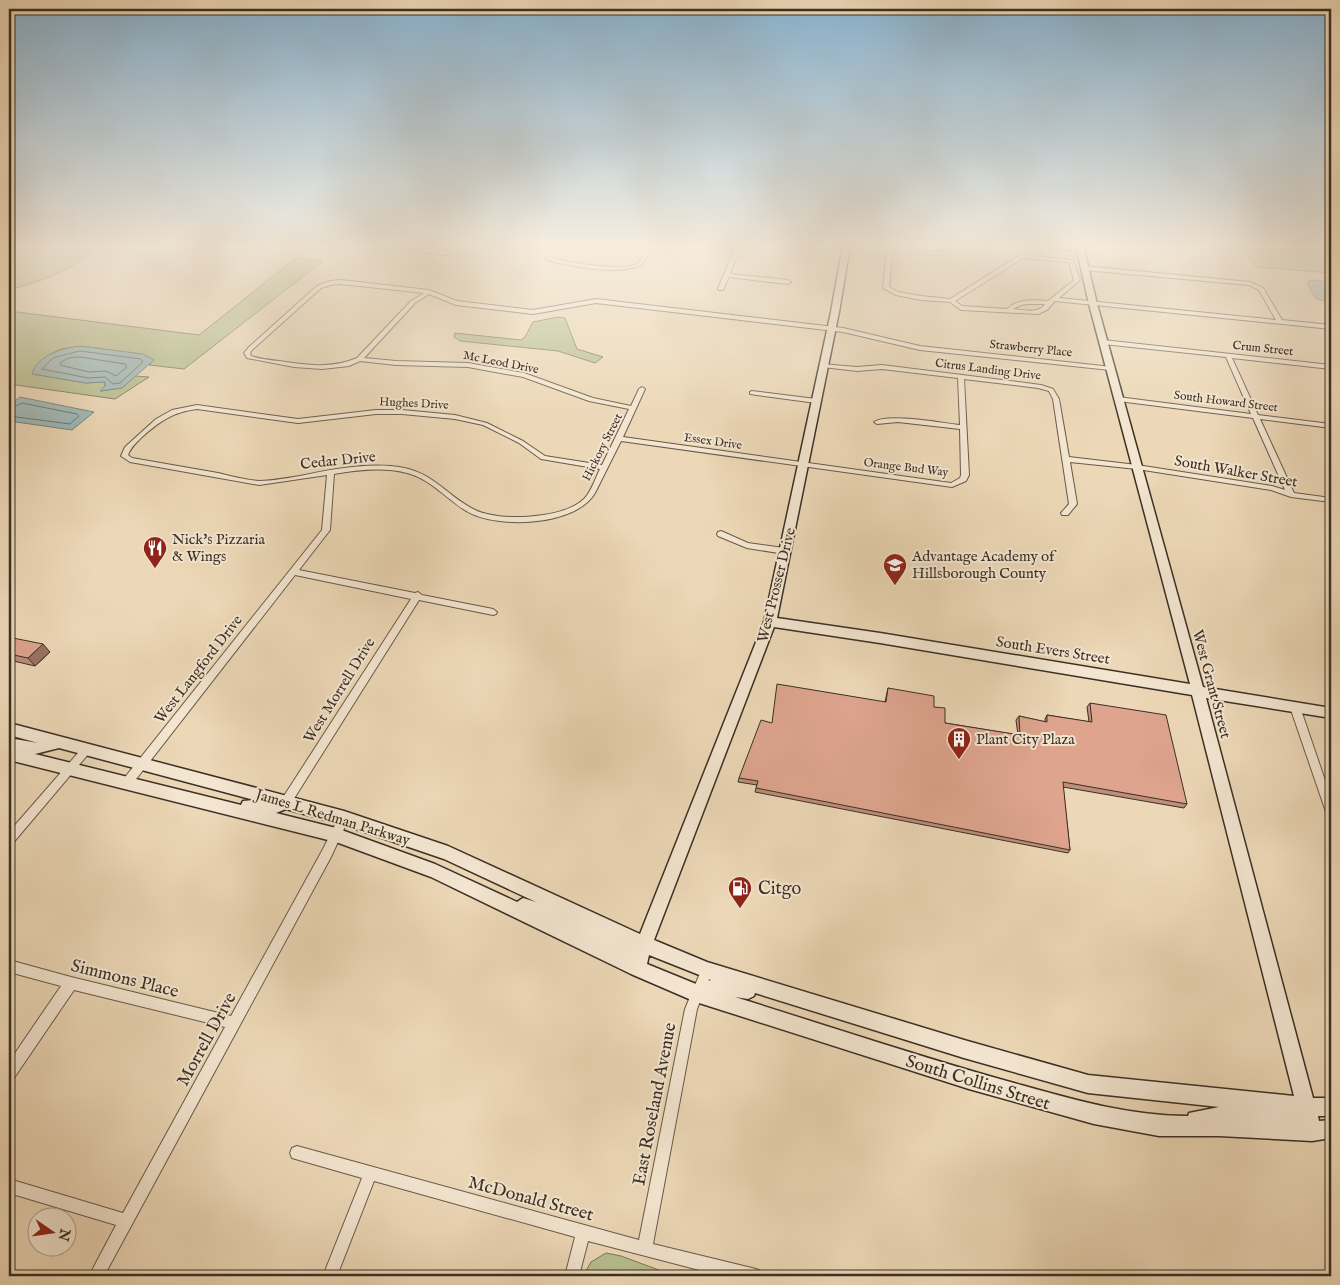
<svg xmlns="http://www.w3.org/2000/svg" width="1340" height="1285" viewBox="0 0 1340 1285" font-family="'IM FELL English',serif">
<style>
.green{fill:#b7be8e;stroke:#797759}
.water{fill:#9cb7b7;stroke:#75817c}
.lines{fill:none;stroke-linecap:round;stroke-linejoin:round}
.shore{stroke:#6c746e;stroke-width:1}
.street-casing{stroke:#675a48;stroke-width:2}
.secondary-casing{stroke:#3b3024;stroke-width:3}
.street{fill:#f3e5d0;fill-rule:evenodd}
.secondary{fill:#f3e5d0;fill-rule:evenodd}
.wall{fill:#bf8d7a;stroke:#3b3024}
.shaded-wall{fill:#9b7363;stroke:#3b3024}
.building{fill:#dea48e;stroke:#3b3024}
.labels{text-anchor:middle;stroke-width:4;stroke-linejoin:round;paint-order:stroke}
.far-street-label{font-size:12px;fill:#3b3024;stroke:#f3e5d0}
.street-label{font-size:15px;fill:#3b3024;stroke:#f3e5d0}
.poi-label{font-size:15px;fill:#3b3024;stroke:#f3e5d0;text-anchor:start}
.near-poi-label{font-size:18px;fill:#3b3024;stroke:#f3e5d0;text-anchor:start}
.near-street-label{font-size:18px;fill:#3b3024;stroke:#f3e5d0}
</style>
<rect width="100%" height="100%" fill="#ecd7b6"/>
<filter id="stains"><feTurbulence type="fractalNoise" baseFrequency=".004" numOctaves="4"/><feColorMatrix values="0 0 0 0 .2 0 0 0 0 .09 0 0 0 0 .02 0 0 0 .5 -.17"/></filter>
<radialGradient id="worn" r=".72"><stop offset=".6" stop-color="#630" stop-opacity="0"/><stop offset="1" stop-color="#630" stop-opacity=".3"/></radialGradient>
<path class="green" d="M 31,245 L 95,245 C 76,271 38,282 9,290 L 9,247 Z
M 1244,245 L 1331,245 L 1331,273 L 1256,267 Z
M 296,258 L 323,261 L 184,369 L 149,365 L 153,361 C 123,354 70,334 44,359 C 40,363 36,369 33,374 L 86,383 L 105,382 L 105,386 L 101,391 L 122,388 L 135,376 L 149,377 L 115,399 L 9,384 L 9,311 L 199,335 Z
M 558,317 L 565,318 L 577,349 L 603,357 L 595,363 L 558,351 L 460,341 L 454,337 L 455,333 L 521,340 L 525,337 L 533,322 Z
M 606,1253 L 621,1256 L 675,1276 L 583,1276 L 591,1262 Z"/>
<path class="water" d="M 1309,280 L 1331,282 L 1331,303 L 1316,299 L 1307,283 Z
M 80,346 L 143,354 L 154,360 L 122,388 L 100,391 L 105,386 L 105,382 L 86,383 L 32,374 C 37,355 63,348 80,346 Z
M 20,397 L 94,412 L 72,430 L 9,421 L 9,405 Z"/>
<g class="lines">
<path class="shore" d="M 80,351 L 141,359 L 143,362 L 120,383 L 113,384 L 105,377 L 88,378 L 42,369 L 53,358 Z
M 80,357 L 125,364 L 127,367 L 116,376 L 106,371 L 89,372 L 60,365 L 61,362 L 69,358 Z
M 9,409 L 22,403 L 77,414 L 79,416 L 70,424 L 9,416"/>
<g class="street-casing">
<path id="street" d="M 375,245 L 393,245 L 445,251 L 454,249 L 458,245 L 463,245 L 458,251 L 445,255 Z
M 554,245 L 559,245 L 552,258 C 567,262 626,273 638,263 C 642,259 645,251 647,245 L 652,245 L 646,259 L 640,266 C 613,275 574,267 547,260 L 546,259 Z
M 736,245 L 741,245 L 730,274 L 788,280 L 791,282 L 788,284 L 729,277 L 723,290 L 719,290 L 718,289 Z
M 949,245 L 978,250 L 976,251 L 953,249 L 952,253 C 932,258 914,251 894,253 L 892,257 L 889,287 L 898,292 L 921,296 L 950,299 L 1020,255 L 1073,260 L 1080,280 L 1059,298 L 1276,320 L 1259,290 L 1249,285 L 1084,270 L 1081,268 L 1084,266 L 1250,282 L 1263,288 L 1282,320 L 1331,325 L 1331,329 L 1055,301 L 1047,310 L 1038,314 L 961,310 L 950,302 L 921,300 L 896,295 L 883,288 L 886,257 L 890,251 C 909,248 929,256 948,251 ZM 1023,258 L 1069,262 L 1074,280 L 1048,301 C 1033,300 1019,298 1007,309 L 962,306 L 955,301 ZM 1028,304 L 1045,304 C 1039,314 1024,310 1013,309 L 1021,305 Z
M 341,280 L 429,290 L 457,301 L 533,310 L 596,299 L 843,328 L 920,346 L 1112,367 L 1112,369 L 1110,370 L 920,350 L 843,332 L 596,303 L 533,314 L 456,305 L 429,294 L 415,303 L 364,358 L 396,361 L 468,363 L 524,373 L 593,398 L 631,406 L 639,389 L 642,387 L 645,389 L 623,437 L 951,483 L 960,478 L 961,475 L 960,429 L 898,422 L 877,424 L 874,422 C 888,413 941,423 960,425 L 958,378 L 882,369 L 857,371 L 823,367 L 820,365 L 821,364 L 857,367 L 882,365 L 1041,385 L 1053,389 L 1059,399 L 1069,457 L 1137,465 L 1272,486 L 1285,490 L 1253,418 L 1118,401 L 1115,399 L 1118,397 L 1251,414 L 1226,357 L 1103,344 L 1100,342 L 1103,340 L 1331,365 L 1331,369 L 1232,358 L 1258,415 L 1331,424 L 1331,428 L 1260,419 L 1294,493 L 1331,498 L 1331,502 L 1291,497 L 1271,490 L 1137,469 L 1070,462 L 1077,504 L 1068,515 L 1062,515 L 1061,513 L 1069,504 L 1053,399 L 1049,391 L 1038,388 L 964,379 L 969,475 L 966,481 L 952,487 L 621,441 L 595,493 C 576,526 498,529 468,512 C 447,500 431,479 407,473 C 383,467 358,470 334,474 L 330,530 L 299,570 L 415,593 L 418,592 L 422,595 L 493,609 L 497,612 L 496,614 L 493,615 L 419,600 L 290,805 L 286,807 L 282,805 L 281,802 L 282,799 L 411,599 L 295,575 L 130,787 L 126,788 L 122,787 L 121,784 L 122,781 L 322,530 L 327,475 L 259,485 L 130,462 L 121,456 L 125,447 L 156,419 L 172,410 L 197,405 L 298,419 L 376,410 L 402,410 L 455,415 L 487,423 L 523,441 L 545,456 L 602,465 L 629,409 L 589,401 L 523,377 L 468,367 L 396,365 L 360,361 L 349,366 L 322,369 L 294,367 L 247,358 L 244,353 L 248,348 L 317,286 L 330,281 ZM 341,284 L 424,293 L 411,301 L 357,358 C 332,369 305,365 279,361 C 270,360 260,359 251,356 L 250,353 L 252,350 L 321,288 L 331,285 ZM 197,409 L 298,423 L 376,414 L 402,414 L 455,419 L 483,425 L 519,443 L 541,459 L 600,469 C 595,479 591,492 584,499 C 563,519 500,522 475,510 C 442,493 433,469 390,466 C 359,464 329,470 300,476 C 287,478 272,481 259,481 C 245,480 231,476 218,473 C 189,468 161,463 132,458 L 128,455 C 131,447 136,443 142,437 C 160,421 173,412 197,409 Z
M 752,391 L 816,399 L 819,401 L 816,403 L 750,394 L 750,392 Z
M 721,531 L 748,543 L 785,548 L 789,551 L 785,554 L 747,548 L 718,536 L 717,534 L 718,532 Z
M 1295,703 L 1298,704 L 1300,707 L 1331,798 L 1331,817 L 1327,815 L 1326,812 L 1290,707 L 1292,704 Z
M 87,745 L 90,746 L 92,749 L 90,752 L 13,843 L 9,845 L 9,832 L 84,746 Z
M 344,813 L 348,815 L 349,818 L 331,857 L 104,1276 L 89,1276 L 116,1225 L 9,1193 L 9,1179 L 123,1213 L 225,1027 L 74,990 L 14,1078 L 9,1079 L 9,1062 L 61,986 L 9,972 L 9,960 L 71,977 L 231,1016 L 323,849 L 340,815 Z
M 707,964 L 711,966 L 713,970 L 697,1009 L 653,1244 L 756,1269 L 761,1271 L 763,1276 L 722,1275 L 721,1276 L 707,1276 L 707,1272 L 588,1241 L 579,1276 L 565,1276 L 575,1237 L 374,1181 L 337,1276 L 323,1276 L 362,1178 L 292,1158 L 290,1153 L 292,1148 L 297,1146 L 639,1240 L 685,1009 L 703,966 Z"/>
</g>
<g class="secondary-casing">
<path id="secondary" d="M 843,245 L 850,245 L 839,312 L 777,618 L 880,633 L 1190,684 L 1089,304 L 1077,251 L 1039,245 L 1083,245 L 1097,304 L 1203,687 L 1331,708 L 1331,718 L 1206,698 L 1313,1098 L 1331,1098 L 1331,1116 L 1318,1116 L 1319,1121 L 1331,1120 L 1331,1138 L 1312,1141 L 1219,1136 L 1159,1136 L 1094,1124 L 969,1089 L 696,1002 L 631,974 L 431,877 L 336,842 L 9,760 L 9,738 L 38,743 L 9,735 L 9,723 L 344,811 L 448,846 L 640,934 L 764,622 L 831,312 ZM 774,627 L 880,643 L 1192,695 L 1294,1096 L 1088,1075 L 964,1040 L 707,962 L 654,940 ZM 59,748 L 254,800 L 243,801 L 241,805 L 35,754 ZM 286,809 L 344,825 L 444,859 L 536,902 L 523,898 L 517,902 L 435,864 L 336,828 L 276,813 ZM 649,955 L 707,978 L 711,980 L 696,984 L 647,964 ZM 755,993 L 964,1058 L 1088,1093 L 1219,1107 L 1189,1113 L 1188,1116 C 1128,1116 1071,1099 1014,1083 C 920,1057 828,1026 735,997 L 748,999 L 754,996 Z"/>
</g>
<use href="#street" class="street"/>
<use href="#secondary" class="secondary"/>
</g>
<path class="wall" d="M 9,642 L 50,652 L 35,666 L 9,660 Z
M 888,688 L 934,707 L 945,723 L 1018,735 L 1016,720 L 1019,716 L 1045,722 L 1045,719 L 1047,715 L 1089,722 L 1087,707 L 1090,703 L 1187,804 L 1184,808 L 1063,787 L 1070,850 L 1068,853 L 755,792 L 757,785 L 738,782 L 739,778 L 772,723 L 885,702 Z"/>
<path class="shaded-wall" d="M 43,644 L 50,652 L 35,666 L 28,658 Z"/>
<path class="building" d="M 13,638 L 43,644 L 28,658 L 9,654 L 9,642 Z
M 777,684 L 886,702 L 888,688 L 934,696 L 934,707 L 945,708 L 945,723 L 1020,735 L 1019,716 L 1047,722 L 1047,715 L 1092,722 L 1090,703 L 1166,715 L 1187,804 L 1063,782 L 1070,850 L 756,788 L 758,781 L 739,778 L 761,720 L 772,723 Z"/>
<linearGradient id="sky" x2="0" y2="1"><stop stop-color="#89b5d4"/><stop offset="0.58" stop-color="#f6edde"/><stop offset="1" stop-color="#f6edde" stop-opacity="0"/></linearGradient>
<rect width="1340" height="425" fill="url(#sky)"/>
<defs>
<g id="restaurant-pin" transform="scale(1.25)"><path d="M0 17L-7.5 6A9.5 9.5 0 1 1 7.5 6Z" fill="#8f2418" stroke="#f3e5d0"/><path d="M-5-6h1v4h1v-4h1v4h1v-4h1v5L-1.5 .5V6h-2V.5L-5-1ZM5-6V6H3V1.5H1.5Q1.5-4 5-6Z" fill="#fff"/></g>
<g id="school-pin" transform="scale(1.25)"><path d="M0 17L-7.5 6A9.5 9.5 0 1 1 7.5 6Z" fill="#8f2418" stroke="#f3e5d0"/><path d="M0-5L7-2L0 1L-7-2ZM-4 1L0 2.5L4 1V4Q0 6-4 4Z" fill="#fff"/></g>
<g id="building-pin" transform="scale(1.25)"><path d="M0 17L-7.5 6A9.5 9.5 0 1 1 7.5 6Z" fill="#8f2418" stroke="#f3e5d0"/><path d="M-4-6H4V6H1V3H-1V6H-4ZM-2.5-4.3h1.7v1.8h-1.7ZM.8-4.3h1.7v1.8H.8ZM-2.5-1h1.7V.8h-1.7ZM.8-1h1.7V.8H.8Z" fill="#fff"/></g>
<g id="fuel-pin" transform="scale(1.25)"><path d="M0 17L-7.5 6A9.5 9.5 0 1 1 7.5 6Z" fill="#8f2418" stroke="#f3e5d0"/><path d="M-5.5-6h7V0h2V4h1.3V-2.5L3-4.5l.8-.8L6-3V5H2.5V1h-1V6h-7ZM-4.2-4.7v3.2H.2V-4.7Z" fill="#fff"/></g>
</defs>
<g fill-rule="evenodd">
<use href="#restaurant-pin" x="155" y="548"/>
<use href="#school-pin" x="895" y="565"/>
<use href="#building-pin" x="959" y="739"/>
<use href="#fuel-pin" x="740" y="888"/>
</g>
<g class="labels">
<g class="far-street-label">
<text transform="translate(1031 348) rotate(6)" y="4">Strawberry Place</text>
<text transform="translate(1263 348) rotate(6)" y="4">Crum Street</text>
<text transform="translate(501 362) rotate(11)" y="4">Mc Leod Drive</text>
<text transform="translate(988 369) rotate(7)" y="4">Citrus Landing Drive</text>
<text transform="translate(1226 401) rotate(7)" y="4">South Howard Street</text>
<text transform="translate(414 403) rotate(3)" y="4">Hughes Drive</text>
<text transform="translate(713 441) rotate(8)" y="4">Essex Drive</text>
<text transform="translate(602 447) rotate(-63)" y="4">Hickory Street</text>
<text transform="translate(906 467) rotate(7)" y="4">Orange Bud Way</text>
</g>
<g class="street-label">
<text transform="translate(338 460) rotate(-6)" y="5">Cedar Drive</text>
<text transform="translate(1236 471) rotate(10)" y="5">South Walker Street</text>
<text transform="translate(776 585) rotate(-76)" y="5">West Prosser Drive</text>
<text transform="translate(1053 650) rotate(9)" y="5">South Evers Street</text>
<text transform="translate(198 669) rotate(-52)" y="5">West Langford Drive</text>
<text transform="translate(1212 684) rotate(75)" y="5">West Grant Street</text>
<text transform="translate(339 690) rotate(-58)" y="5">West Morrell Drive</text>
<text transform="translate(333 817) rotate(17)" y="5">James L Redman Parkway</text>
</g>
<g class="poi-label">
<text x="172" y="544">Nick's Pizzaria<tspan x="172" dy="17">&amp; Wings</tspan></text>
<text x="912" y="561">Advantage Academy of<tspan x="912" dy="17">Hillsborough County</tspan></text>
<text x="976" y="744">Plant City Plaza</text>
</g>
<g class="near-poi-label">
<text x="758" y="894">Citgo</text>
</g>
<g class="near-street-label">
<text transform="translate(125 978) rotate(14)" y="6">Simmons Place</text>
<text transform="translate(206 1039) rotate(-61)" y="6">Morrell Drive</text>
<text transform="translate(978 1082) rotate(17)" y="6">South Collins Street</text>
<text transform="translate(654 1104) rotate(-79)" y="6">East Roseland Avenue</text>
<text transform="translate(531 1198) rotate(15)" y="6">McDonald Street</text>
</g>
</g>
<rect width="1340" height="1285" fill="none" stroke="#ecd7b6" stroke-width="30"/>
<rect x="10" y="10" width="1320" height="1265" fill="none" stroke="#3b3024" stroke-width="2.5"/>
<rect x="15" y="15" width="1310" height="1255" fill="none" stroke="#3b3024"/>
<g transform="translate(52 1232) rotate(103)"><circle r="24" fill="#f3e5d0" stroke="#a99d8b"/>
<path d="M0-4L9 19L0 12L-9 19Z" fill="#8f2418"/>
<text y="-8" font-size="14" font-weight="bold" text-anchor="middle" fill="#3b3024">N</text>
</g>
<rect width="100%" height="100%" filter="url(#stains)"/>
<rect width="100%" height="100%" fill="url(#worn)"/>
</svg>
